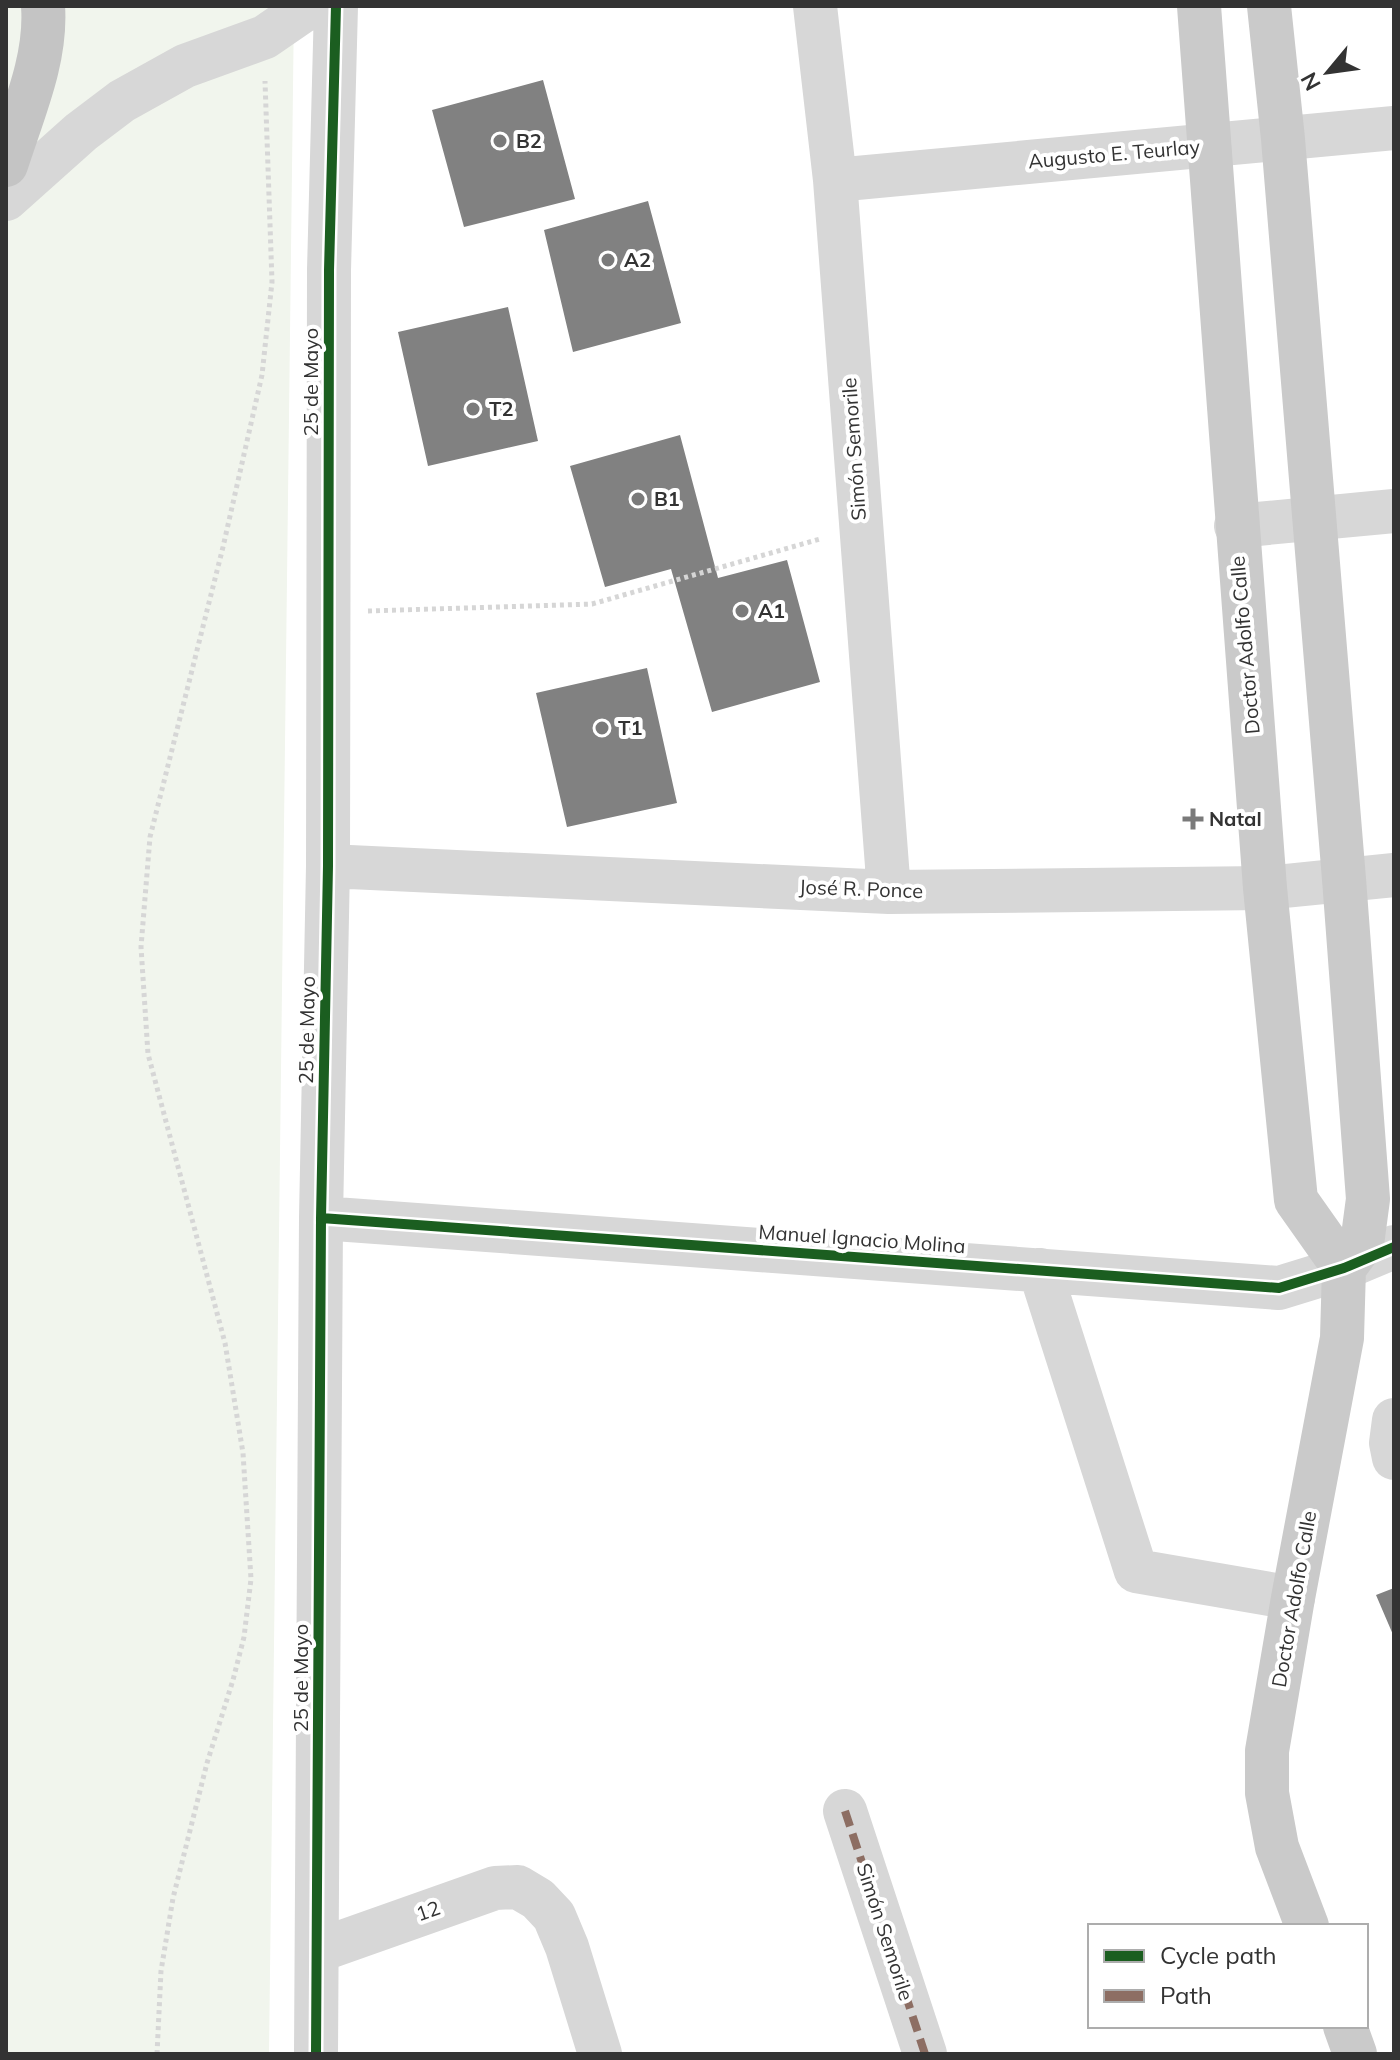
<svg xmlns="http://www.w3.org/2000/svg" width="1400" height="2060" viewBox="0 0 1400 2060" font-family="Mulish,sans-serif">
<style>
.park{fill:#f1f5ed}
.building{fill:#818181}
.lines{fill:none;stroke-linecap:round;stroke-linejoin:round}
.path{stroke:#d6d6d6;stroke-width:5;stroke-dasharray:4 4;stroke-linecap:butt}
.minor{stroke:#d7d7d7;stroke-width:44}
.major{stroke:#cacaca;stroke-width:44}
.highway{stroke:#c4c4c4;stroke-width:44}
.quiet{stroke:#8d6e63;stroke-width:8;stroke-dasharray:16 8;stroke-linecap:butt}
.cycleway-casing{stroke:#fff;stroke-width:15}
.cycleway{stroke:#1b5e20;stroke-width:10}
.poi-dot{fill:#7a7a7a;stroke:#fff;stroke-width:3}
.labels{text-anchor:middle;stroke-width:8;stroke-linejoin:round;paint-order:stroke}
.poi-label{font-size:20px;font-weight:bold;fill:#333;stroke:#fff;text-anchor:start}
.street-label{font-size:20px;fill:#333;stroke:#fff}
</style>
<rect width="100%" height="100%" fill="#fff"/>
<path class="park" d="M 6,6 L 294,6 L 269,2054 L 6,2054 Z"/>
<path class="building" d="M 543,80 L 575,199 L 464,227 L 432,110 Z
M 648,201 L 681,323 L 573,352 L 544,230 Z
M 508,307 L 538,441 L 428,466 L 398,332 Z
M 680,435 L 718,578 L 787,560 L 820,682 L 712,712 L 671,569 L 605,587 L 570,466 Z
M 647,668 L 677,803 L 567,827 L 536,693 Z
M 1394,1588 L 1394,1637 L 1376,1595 Z"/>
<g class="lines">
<path class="path" d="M 368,611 L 592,604 L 820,539
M 157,2054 L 161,1971 L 173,1898 L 207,1763 L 233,1680 L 244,1637 L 251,1579 L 243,1453 L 225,1343 L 148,1054 L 141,947 L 150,837 L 223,547 L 262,375 L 272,282 L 265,81"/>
<path class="minor" d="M 815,6 L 835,180 L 889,892
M 835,180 L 1394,128
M 6,199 L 81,132 L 122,101 L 185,66 L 265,37 L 310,6
M 1236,526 L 1394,511
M 328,866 L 889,892 L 1265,888 L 1394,875
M 321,1218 L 1279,1288 L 1344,1268 L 1394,1247
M 1040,1270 L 1136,1571 L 1293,1598
M 1394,1420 L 1391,1443 L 1394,1458
M 845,1811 L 925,2054
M 317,1951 L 495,1888 L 518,1887 L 538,1899 L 554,1916 L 567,1947 L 600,2054
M 316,2054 L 321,1218 L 328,866 L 329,270 L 336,6"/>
<path class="major" d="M 1199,6 L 1265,888 L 1296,1200 L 1344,1268 L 1342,1338 L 1293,1598 L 1267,1751 L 1267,1793 L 1277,1847 L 1307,1926
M 1269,6 L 1283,139 L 1344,879 L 1368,1199 L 1362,1244 L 1344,1268
M 1345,2026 L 1355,2054"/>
<path class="highway" d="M 6,165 C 22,114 47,60 43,6"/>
<path class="quiet" d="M 845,1811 L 925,2054"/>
<g class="cycleway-casing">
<path id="cycleway" d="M 321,1218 L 1279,1288 L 1344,1268 L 1394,1247
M 316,2054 L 321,1218 L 328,866 L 329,270 L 336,6"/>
</g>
<use href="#cycleway" class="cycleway"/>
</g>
<g class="poi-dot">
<circle cx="500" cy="141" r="8"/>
<circle cx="608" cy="260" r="8"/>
<circle cx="473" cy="409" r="8"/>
<circle cx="638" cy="499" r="8"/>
<circle cx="742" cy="611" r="8"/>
<circle cx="602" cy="728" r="8"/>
<path d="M1189 807h8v8h8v8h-8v8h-8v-8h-8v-8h8z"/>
</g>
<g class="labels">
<g class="poi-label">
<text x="516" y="148">B2</text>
<text x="624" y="267">A2</text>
<text x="489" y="416">T2</text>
<text x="654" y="506">B1</text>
<text x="758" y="618">A1</text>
<text x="618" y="735">T1</text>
<text x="1209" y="826">Natal</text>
</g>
<g class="street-label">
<text transform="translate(1114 154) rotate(-5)" y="7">Augusto E. Teurlay</text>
<text transform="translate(311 382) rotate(-90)" y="7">25 de Mayo</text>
<text transform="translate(854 449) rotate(-94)" y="7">Simón Semorile</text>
<text transform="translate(1245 645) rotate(-95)" y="7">Doctor Adolfo Calle</text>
<text transform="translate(861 889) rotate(2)" y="7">José R. Ponce</text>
<text transform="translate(307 1030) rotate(-89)" y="7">25 de Mayo</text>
<text transform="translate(862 1239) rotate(4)" y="7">Manuel Ignacio Molina</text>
<text transform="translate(1294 1599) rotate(-80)" y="7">Doctor Adolfo Calle</text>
<text transform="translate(301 1678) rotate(-90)" y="7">25 de Mayo</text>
<text transform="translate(428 1911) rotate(-19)" y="7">12</text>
<text transform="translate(885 1932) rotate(72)" y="7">Simón Semorile</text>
</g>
</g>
<rect width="1400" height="2060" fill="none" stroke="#333333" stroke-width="16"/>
<rect x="1088" y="1924" width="280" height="104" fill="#ffffff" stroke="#adadad" stroke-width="2"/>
<rect x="1104" y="1950" width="40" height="12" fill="#1b5e20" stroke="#adadad" stroke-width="2"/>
<text x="1160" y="1964" font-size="24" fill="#333333">Cycle path</text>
<rect x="1104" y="1990" width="40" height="12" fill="#8d6e63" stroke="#adadad" stroke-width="2"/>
<text x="1160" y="2004" font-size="24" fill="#333333">Path</text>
<g transform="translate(1328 72) rotate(241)" stroke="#ffffff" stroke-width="6" paint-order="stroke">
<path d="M0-6L14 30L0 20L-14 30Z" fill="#333333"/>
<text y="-12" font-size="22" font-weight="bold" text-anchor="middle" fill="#333333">N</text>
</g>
</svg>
